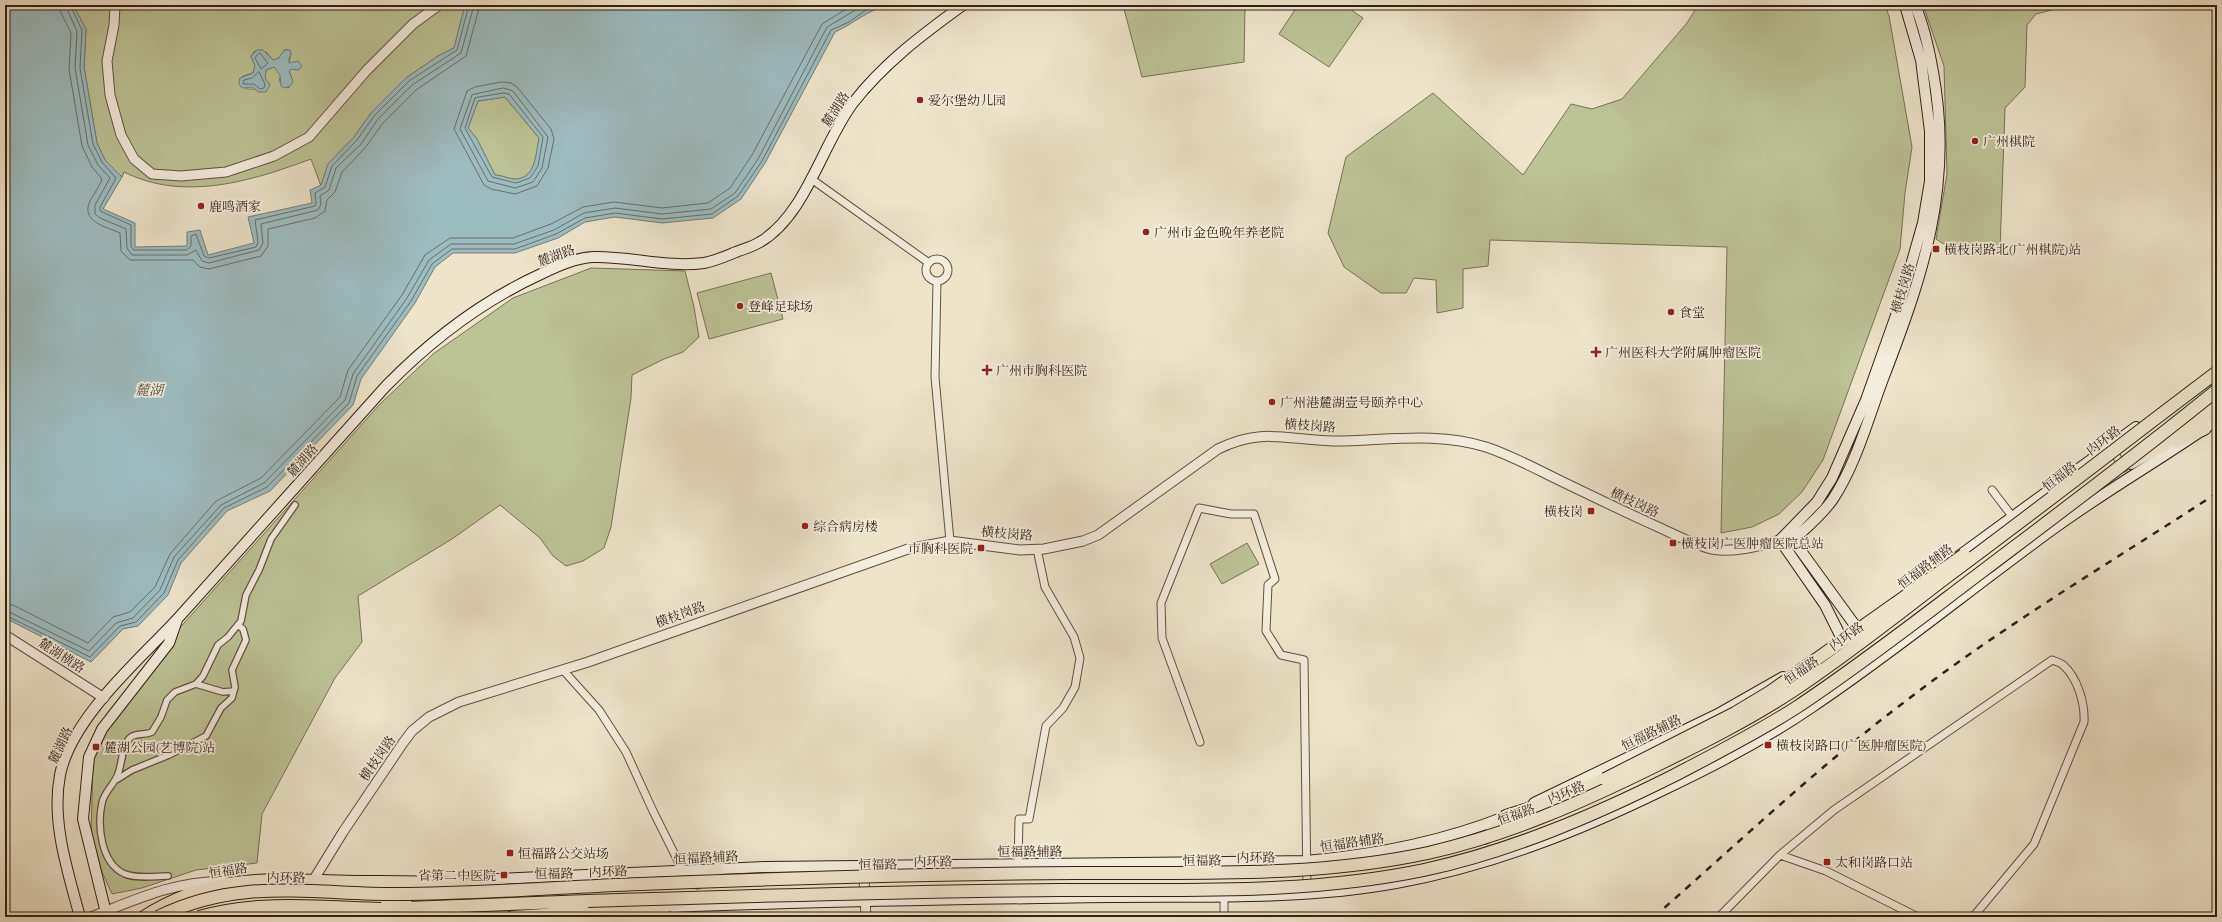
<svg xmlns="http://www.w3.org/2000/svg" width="2222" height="922" viewBox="0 0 2222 922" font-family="'IM FELL French Canon','Noto Serif SC',serif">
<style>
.green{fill:#bcc395;stroke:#787154;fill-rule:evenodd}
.water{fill:#9dbcc0;stroke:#737d7b;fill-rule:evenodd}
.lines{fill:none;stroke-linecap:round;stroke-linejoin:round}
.shore{stroke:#686e6a;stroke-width:1}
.pedestrian-casing{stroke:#625041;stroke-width:8}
.minor-casing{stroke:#625041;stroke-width:9}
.tertiary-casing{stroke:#625041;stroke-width:11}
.secondary-casing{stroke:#341f13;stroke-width:12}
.primary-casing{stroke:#341f13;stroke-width:13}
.trunk-casing{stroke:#341f13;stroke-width:14}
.pedestrian{stroke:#f3eddd;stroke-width:5.5}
.minor{stroke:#f3eddd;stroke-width:7}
.tertiary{stroke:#f3eddd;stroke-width:9}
.secondary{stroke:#f3eddd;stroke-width:10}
.primary{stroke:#ede4ca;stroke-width:11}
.trunk{stroke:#ede4ca;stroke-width:12}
.rail{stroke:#341f13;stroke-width:2.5;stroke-dasharray:7 7;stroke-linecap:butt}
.trunk-bridge-casing{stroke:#341f13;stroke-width:14;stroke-linecap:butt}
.trunk-bridge{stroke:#ede4ca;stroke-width:12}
.poi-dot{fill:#8f2418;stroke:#f3eddd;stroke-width:1.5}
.labels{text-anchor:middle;stroke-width:3.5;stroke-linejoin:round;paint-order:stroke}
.poi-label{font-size:13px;fill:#341f13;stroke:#f3eddd;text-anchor:start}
.street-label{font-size:13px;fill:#341f13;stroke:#f3eddd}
.water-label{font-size:14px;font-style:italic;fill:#544e47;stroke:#f3eddd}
</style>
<rect width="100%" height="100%" fill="#ede4ca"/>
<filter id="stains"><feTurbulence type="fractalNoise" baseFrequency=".005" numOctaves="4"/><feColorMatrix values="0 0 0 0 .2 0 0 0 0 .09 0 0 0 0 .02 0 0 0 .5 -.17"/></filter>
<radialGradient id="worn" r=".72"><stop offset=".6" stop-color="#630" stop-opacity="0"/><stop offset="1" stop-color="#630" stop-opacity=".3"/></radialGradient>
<path class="green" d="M 73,5 L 465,5 L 465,6 L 454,48 L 438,56 L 406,78 L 371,113 L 354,137 L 328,164 L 321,186 L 311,159 C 252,181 184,202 124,172 L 122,177 L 105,160 L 97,143 L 84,67 L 86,29 ZM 286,49 L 291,53 L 289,63 L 297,70 L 292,69 L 289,71 L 292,79 L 290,86 L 288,88 L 279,81 L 281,75 L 274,67 L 266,70 L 265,78 L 255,89 L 247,89 L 239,80 L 243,76 L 253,73 L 255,66 L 251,56 L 255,51 L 266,52 L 273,60 L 279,58 Z
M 1123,5 L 1245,5 L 1244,62 L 1142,77 Z
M 1298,5 L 1344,5 L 1363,18 L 1329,67 L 1279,34 Z
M 1698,5 L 1885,5 L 1889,16 L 1912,147 L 1905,193 L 1900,249 L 1823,460 L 1802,492 L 1779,514 L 1752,527 L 1721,533 L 1727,247 L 1490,240 L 1488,266 L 1463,269 L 1463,308 L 1437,313 L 1436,280 L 1414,278 L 1406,293 L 1381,293 L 1344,267 L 1328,233 L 1346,157 L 1433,93 L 1523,175 L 1571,104 L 1592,109 L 1622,99 L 1687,23 Z
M 1923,5 L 2071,5 L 2036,14 L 2027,25 L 2025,87 L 2005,108 L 2000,250 L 1950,248 L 1936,239 L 1947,174 L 1944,66 Z
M 505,97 L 539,138 C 536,153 536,177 517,179 C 511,180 502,175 495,175 L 477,139 L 468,128 L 478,101 Z
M 591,268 L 685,271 L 694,307 L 699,337 L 683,352 L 664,359 L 632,375 L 631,398 L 611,527 L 604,548 L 583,561 L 566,566 L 553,556 L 540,538 L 500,505 L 452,539 L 358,596 L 362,642 L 335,678 L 262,814 L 257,863 L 196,870 L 142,888 L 112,894 L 102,872 L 91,834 L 93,760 L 108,715 L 159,651 L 380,404 L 433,354 L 513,298 Z
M 771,273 L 783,319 L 709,339 L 697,293 Z
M 1247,543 L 1259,564 L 1222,584 L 1210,564 Z"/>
<path class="water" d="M 5,5 L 73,5 L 86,29 L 84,67 L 97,143 L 105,160 L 122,177 L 103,209 L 135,223 L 135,247 L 187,246 L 187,232 L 200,230 L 208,255 L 254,243 L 248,217 L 312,203 L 310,190 L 321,185 L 328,164 L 354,137 L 371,113 L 406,78 L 438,56 L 454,48 L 465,5 L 888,5 C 868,10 853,24 835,32 L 765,163 L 741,199 L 713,218 L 662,223 L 615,217 L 585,222 L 558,238 L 515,253 L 453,253 L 435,267 L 415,303 L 361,379 L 353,405 L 270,491 L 227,511 L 181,563 L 168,595 L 138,626 L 123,629 L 91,662 L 5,618 ZM 505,97 L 539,138 C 536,153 536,177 517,179 C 511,180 502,175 495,175 L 477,139 L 468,128 L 478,101 Z
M 257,50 L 263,50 L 273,60 L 279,58 L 284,50 L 290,50 L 291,55 L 289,58 L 289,63 L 298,61 L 302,66 L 299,70 L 292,69 L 289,71 L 293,82 L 290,86 L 285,88 L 281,86 L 280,75 L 274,67 L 266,70 L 265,78 L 270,85 L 266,92 L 258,92 L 253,87 C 246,87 241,91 239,83 L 240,78 L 253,73 L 255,66 L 251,56 Z"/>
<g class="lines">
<path class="shore" d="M 59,5 L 61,13 L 71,33 L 69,69 L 82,146 L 92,167 L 102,179 C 99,187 94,194 90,201 C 80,222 107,227 120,233 L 121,251 L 130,260 L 193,260 L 200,267 L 209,269 L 261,256 L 268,246 L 268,229 L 315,218 L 325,211 L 327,200 L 335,192 L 342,172 L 365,148 L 383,123 L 416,90 L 466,56 L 480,5
M 65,5 L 77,31 L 75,68 L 88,145 L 98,165 L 110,178 L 95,205 L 95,214 L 100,218 L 126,229 L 127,248 L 132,255 L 187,255 L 196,250 L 202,261 L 209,263 L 259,250 L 263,243 L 261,224 L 318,210 L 321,204 L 320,196 L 329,190 L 336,168 L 361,144 L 378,119 L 412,85 L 461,53 L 474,5
M 70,5 L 82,30 L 80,68 L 93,144 L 102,162 L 116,178 L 100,207 L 100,211 L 131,225 L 131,247 L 134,250 L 187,250 L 191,246 L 191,236 L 196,234 L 204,256 L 209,258 L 256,247 L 258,242 L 255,220 L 315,206 L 316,203 L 315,193 L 325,187 L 332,166 L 357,140 L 374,116 L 409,81 L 457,50 L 469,5
M 260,53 L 268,63 L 261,69 L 255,58 Z
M 259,72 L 265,84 L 264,88 L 260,89 L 254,84 L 243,84 L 244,80 L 252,78 Z
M 502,82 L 511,83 L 517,87 L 551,129 L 554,139 L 548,168 L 537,186 L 515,194 L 491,189 L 484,185 L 454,129 L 467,91 L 475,87 Z
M 504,88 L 513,91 L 548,137 L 542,168 L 533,182 L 515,188 L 488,181 L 460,129 L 472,95 Z
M 504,93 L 509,94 L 543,137 L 538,166 L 530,178 L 516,183 L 492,177 L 465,128 L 475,98 Z
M 5,604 L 13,605 L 88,643 L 113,617 L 130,612 L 155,587 L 170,554 L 216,501 L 261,478 L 340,397 L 348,370 L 402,295 L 425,255 L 450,238 L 513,238 L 551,224 L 583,207 L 614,202 L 662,208 L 708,203 L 730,188 L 752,155 L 822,24 L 853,5
M 5,610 L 89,651 L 116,623 L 133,618 L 160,590 L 174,557 L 221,505 L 264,483 L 345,400 L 353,374 L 407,298 L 429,260 L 451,244 L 514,244 L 554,230 L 584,213 L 615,208 L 662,214 L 711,209 L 735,193 L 758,159 L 827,27 L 864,5
M 5,615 L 90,657 L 120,626 L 136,622 L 164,593 L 178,560 L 224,508 L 267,487 L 349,403 L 357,376 L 411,301 L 432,264 L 452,249 L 515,249 L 556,234 L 585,218 L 615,213 L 662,219 L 712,214 L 738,196 L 762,161 L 831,30 L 849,22 L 873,5"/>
<g class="pedestrian-casing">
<path id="pedestrian" d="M 196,684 L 223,692 L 234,691
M 116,780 L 132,770 L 169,755 L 206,736 L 221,708 L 232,698 L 235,687 L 232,670 L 246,640 L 243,629 L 238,625
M 168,876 C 156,876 137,879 125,874 C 101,864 97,826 102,803 C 104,792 114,785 118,774 C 122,764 122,744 131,737 C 137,733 146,735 152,732 L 161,717 L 167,700 L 175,692 L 196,684 L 203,676 L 218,645 L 228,637 L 241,621 L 246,595 L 259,570 L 271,539 L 295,505"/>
</g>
<g class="minor-casing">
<path id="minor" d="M 810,178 L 929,263
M926 270a11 11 0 1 1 22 0a11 11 0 1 1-22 0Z
M 937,281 L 935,377 L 950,541
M 2113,451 L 2124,468
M 1992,490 L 2015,520
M 563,670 L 599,710 L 626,752 L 653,811 L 683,871
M 1200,742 L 1162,638 L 1161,603 L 1199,508 L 1231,514 L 1254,514 L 1275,579 L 1268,585 L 1266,631 L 1281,655 L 1304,660 L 1307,889
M 1780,855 L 1834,810 L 2052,660 C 2055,661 2061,663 2063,665 C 2078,678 2085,704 2084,722 L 2034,844 L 1973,917
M 1018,864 L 1019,819 L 1029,819 L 1046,726 L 1063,708 L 1075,687 L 1080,658 L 1074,637 L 1045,587 L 1037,549
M 1224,896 L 1224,917
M 1719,917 L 1780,855 L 1826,871 L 1918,917"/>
</g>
<g class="tertiary-casing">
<path id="tertiary" d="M 115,5 L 114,25 L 107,61 L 110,95 L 121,135 L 134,159 L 152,174 L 181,176 L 226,172 L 274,156 L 309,137 L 367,70 L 413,24 L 439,5
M 5,635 L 104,698
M 864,878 L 866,917
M 311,884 L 343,832 L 403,743 L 412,731 L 429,717 L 459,702 L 588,662 L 908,549 L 950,541 L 1020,550 L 1044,549 L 1083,541 L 1098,535 L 1218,449 C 1262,427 1287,440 1333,441 C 1384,441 1436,431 1486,447 C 1513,456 1538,470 1563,482 C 1594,497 1625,512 1656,526 C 1674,534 1693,545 1712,549 C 1734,553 1759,546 1780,540
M 91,917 C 140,898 169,883 223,881
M 294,917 L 301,902"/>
</g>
<g class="secondary-casing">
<path id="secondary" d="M 1780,540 L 1793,540 C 1807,527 1822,515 1833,499 C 1856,464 1868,419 1883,379 C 1923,275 1954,185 1933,72 C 1929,49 1924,26 1915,5
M 1780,540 L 1817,502 L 1832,478 L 1866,400 L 1899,307 L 1923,223 L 1930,181 L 1930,131 L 1921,60 L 1905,5
M 1780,540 L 1825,605 L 1846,647
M 1793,540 L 1862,635
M 1956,558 L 2136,427
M 1534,803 L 1718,714 L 1783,677
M 477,880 L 766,867 L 1306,861 C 1375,855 1442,842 1507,816
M 673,907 C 818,901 964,899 1110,897 C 1205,896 1302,900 1396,883 C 1491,866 1579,831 1665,789 C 1716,765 1765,739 1812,707 C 1894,652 1969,590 2049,532 C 2103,492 2162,459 2217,420
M 80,917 C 68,872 51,822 60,775 C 72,716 141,659 180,616 C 249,540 317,462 386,386 C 431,340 482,301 541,274 C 558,266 575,258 593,257 C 630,256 668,268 704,263 C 715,261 726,256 736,252 C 743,249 752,247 760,242 C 806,215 822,144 853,103 C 884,63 923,34 963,5
M 107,917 L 83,819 L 89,757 L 102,729 L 169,643 L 177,620"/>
</g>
<g class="primary-casing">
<path id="primary" d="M 2172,434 L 2217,401
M 2177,442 L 2205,429
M 1486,838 L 1506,816
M 697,883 L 718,869
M 665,907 L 689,900
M 143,917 C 211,874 263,879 339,881 C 366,882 392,881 418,882 C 445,883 473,885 500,886
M 175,917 C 248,889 328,901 406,903"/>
</g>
<g class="trunk-casing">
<path id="trunk" d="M 2131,463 L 2183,433 L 2217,410
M 1506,816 L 1549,802 L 1605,779
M 381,909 L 588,901
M 513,917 L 665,907"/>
</g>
<use href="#pedestrian" class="pedestrian"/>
<use href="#minor" class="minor"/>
<use href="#tertiary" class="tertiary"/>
<use href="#secondary" class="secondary"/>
<use href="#primary" class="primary"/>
<use href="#trunk" class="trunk"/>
<path class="rail" d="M 1654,917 C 1737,844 1818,767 1907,700 C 2006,624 2113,561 2217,493"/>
<g class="trunk-bridge-casing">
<path id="trunk-bridge" d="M 1605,779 L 1735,713 L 1770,692 L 1964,555
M 588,901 C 745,896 902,891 1060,890 C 1181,889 1304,895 1424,870 C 1511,851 1593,816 1673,776 C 1715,754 1757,733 1797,707 C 1862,664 1923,616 1984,570 C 2062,511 2141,452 2217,390
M 223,916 L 263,917
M 158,917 C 239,877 311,894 397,894 C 479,894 560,887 641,884 C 785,878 929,874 1074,873 C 1191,872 1312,878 1428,853 C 1508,835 1582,802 1655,766 C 1702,743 1748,720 1791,692 C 1847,655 1899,613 1952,573 C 2041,507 2128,439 2217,372
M 199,917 C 259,900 320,907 381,909"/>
</g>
<use href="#trunk-bridge" class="trunk-bridge"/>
</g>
<g class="poi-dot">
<circle cx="920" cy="100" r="4"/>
<circle cx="1975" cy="141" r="4"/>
<circle cx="201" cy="206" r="4"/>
<circle cx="1146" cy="232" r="4"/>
<rect x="1932" y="245" width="8" height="8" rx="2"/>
<circle cx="740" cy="306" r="4"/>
<circle cx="1671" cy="312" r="4"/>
<path d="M1594 346h4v4h4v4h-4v4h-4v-4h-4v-4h4z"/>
<path d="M985 364h4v4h4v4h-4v4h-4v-4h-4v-4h4z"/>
<circle cx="1272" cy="402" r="4"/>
<rect x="1587" y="507" width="8" height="8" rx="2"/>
<circle cx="805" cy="526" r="4"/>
<rect x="1669" y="539" width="8" height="8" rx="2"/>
<rect x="977" y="544" width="8" height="8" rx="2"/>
<rect x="1764" y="741" width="8" height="8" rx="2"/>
<rect x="92" y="743" width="8" height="8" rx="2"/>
<rect x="506" y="849" width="8" height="8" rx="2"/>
<rect x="1823" y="858" width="8" height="8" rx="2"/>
<rect x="500" y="871" width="8" height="8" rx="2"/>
</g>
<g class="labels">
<g class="poi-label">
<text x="928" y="105">爱尔堡幼儿园</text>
<text x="1983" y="146">广州棋院</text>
<text x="209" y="211">鹿鸣酒家</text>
<text x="1154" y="237">广州市金色晚年养老院</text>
<text x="1944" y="254">横枝岗路北(广州棋院)站</text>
<text x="748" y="311">登峰足球场</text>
<text x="1679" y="317">食堂</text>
<text x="1605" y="357">广州医科大学附属肿瘤医院</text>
<text x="996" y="375">广州市胸科医院</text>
<text x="1280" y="407">广州港麓湖壹号颐养中心</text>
<text x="1583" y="516" text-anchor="end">横枝岗</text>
<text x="813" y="531">综合病房楼</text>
<text x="1681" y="548">横枝岗广医肿瘤医院总站</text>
<text x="973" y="553" text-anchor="end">市胸科医院</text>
<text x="1776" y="750">横枝岗路口(广医肿瘤医院)</text>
<text x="104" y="752">麓湖公园(艺博院)站</text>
<text x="518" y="858">恒福路公交站场</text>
<text x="1835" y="867">太和岗路口站</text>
<text x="496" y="880" text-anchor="end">省第二中医院</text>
</g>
<g class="street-label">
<text transform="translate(835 109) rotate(-57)" y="5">麓湖路</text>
<text transform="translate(556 255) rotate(-20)" y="5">麓湖路</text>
<text transform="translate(1902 288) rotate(-73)" y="5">横枝岗路</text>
<text transform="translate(1310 425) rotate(4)" y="5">横枝岗路</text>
<text transform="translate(2103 440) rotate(-37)" y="5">内环路</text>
<text transform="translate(302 460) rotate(-48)" y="5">麓湖路</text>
<text transform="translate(2059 476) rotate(-38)" y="5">恒福路</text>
<text transform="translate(1635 502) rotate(25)" y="5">横枝岗路</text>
<text transform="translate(1007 533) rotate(5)" y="5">横枝岗路</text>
<text transform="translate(1925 566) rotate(-37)" y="5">恒福路辅路</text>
<text transform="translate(680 614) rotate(-20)" y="5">横枝岗路</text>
<text transform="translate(1846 636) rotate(-36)" y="5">内环路</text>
<text transform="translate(62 655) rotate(33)" y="5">麓湖横路</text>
<text transform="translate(1801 670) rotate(-34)" y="5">恒福路</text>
<text transform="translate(1651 732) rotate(-26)" y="5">恒福路辅路</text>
<text transform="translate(60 745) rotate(-65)" y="5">麓湖路</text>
<text transform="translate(377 758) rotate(-55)" y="5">横枝岗路</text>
<text transform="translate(1566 792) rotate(-23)" y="5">内环路</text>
<text transform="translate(1516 814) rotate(-19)" y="5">恒福路</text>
<text transform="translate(1352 842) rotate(-8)" y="5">恒福路辅路</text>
<text x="1030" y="856">恒福路辅路</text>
<text transform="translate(706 857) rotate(-3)" y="5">恒福路辅路</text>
<text transform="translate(1256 857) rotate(-1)" y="5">内环路</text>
<text transform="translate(1202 860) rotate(-1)" y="5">恒福路</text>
<text transform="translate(933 861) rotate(-1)" y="5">内环路</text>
<text transform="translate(878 864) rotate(-1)" y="5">恒福路</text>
<text transform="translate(228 870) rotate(-9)" y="5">恒福路</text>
<text transform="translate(608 871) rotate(-2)" y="5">内环路</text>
<text x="554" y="878">恒福路</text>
<text transform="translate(286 877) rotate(1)" y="5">内环路</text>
</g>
<g class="water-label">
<text x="149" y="395">麓湖</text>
</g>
</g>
<rect width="2222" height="922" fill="none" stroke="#ede4ca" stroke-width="20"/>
<rect x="6" y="6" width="2210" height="910" fill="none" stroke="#341f13" stroke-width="2"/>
<rect x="10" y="10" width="2202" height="902" fill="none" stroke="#341f13"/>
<rect width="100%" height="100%" filter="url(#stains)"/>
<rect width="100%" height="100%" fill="url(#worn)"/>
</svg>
